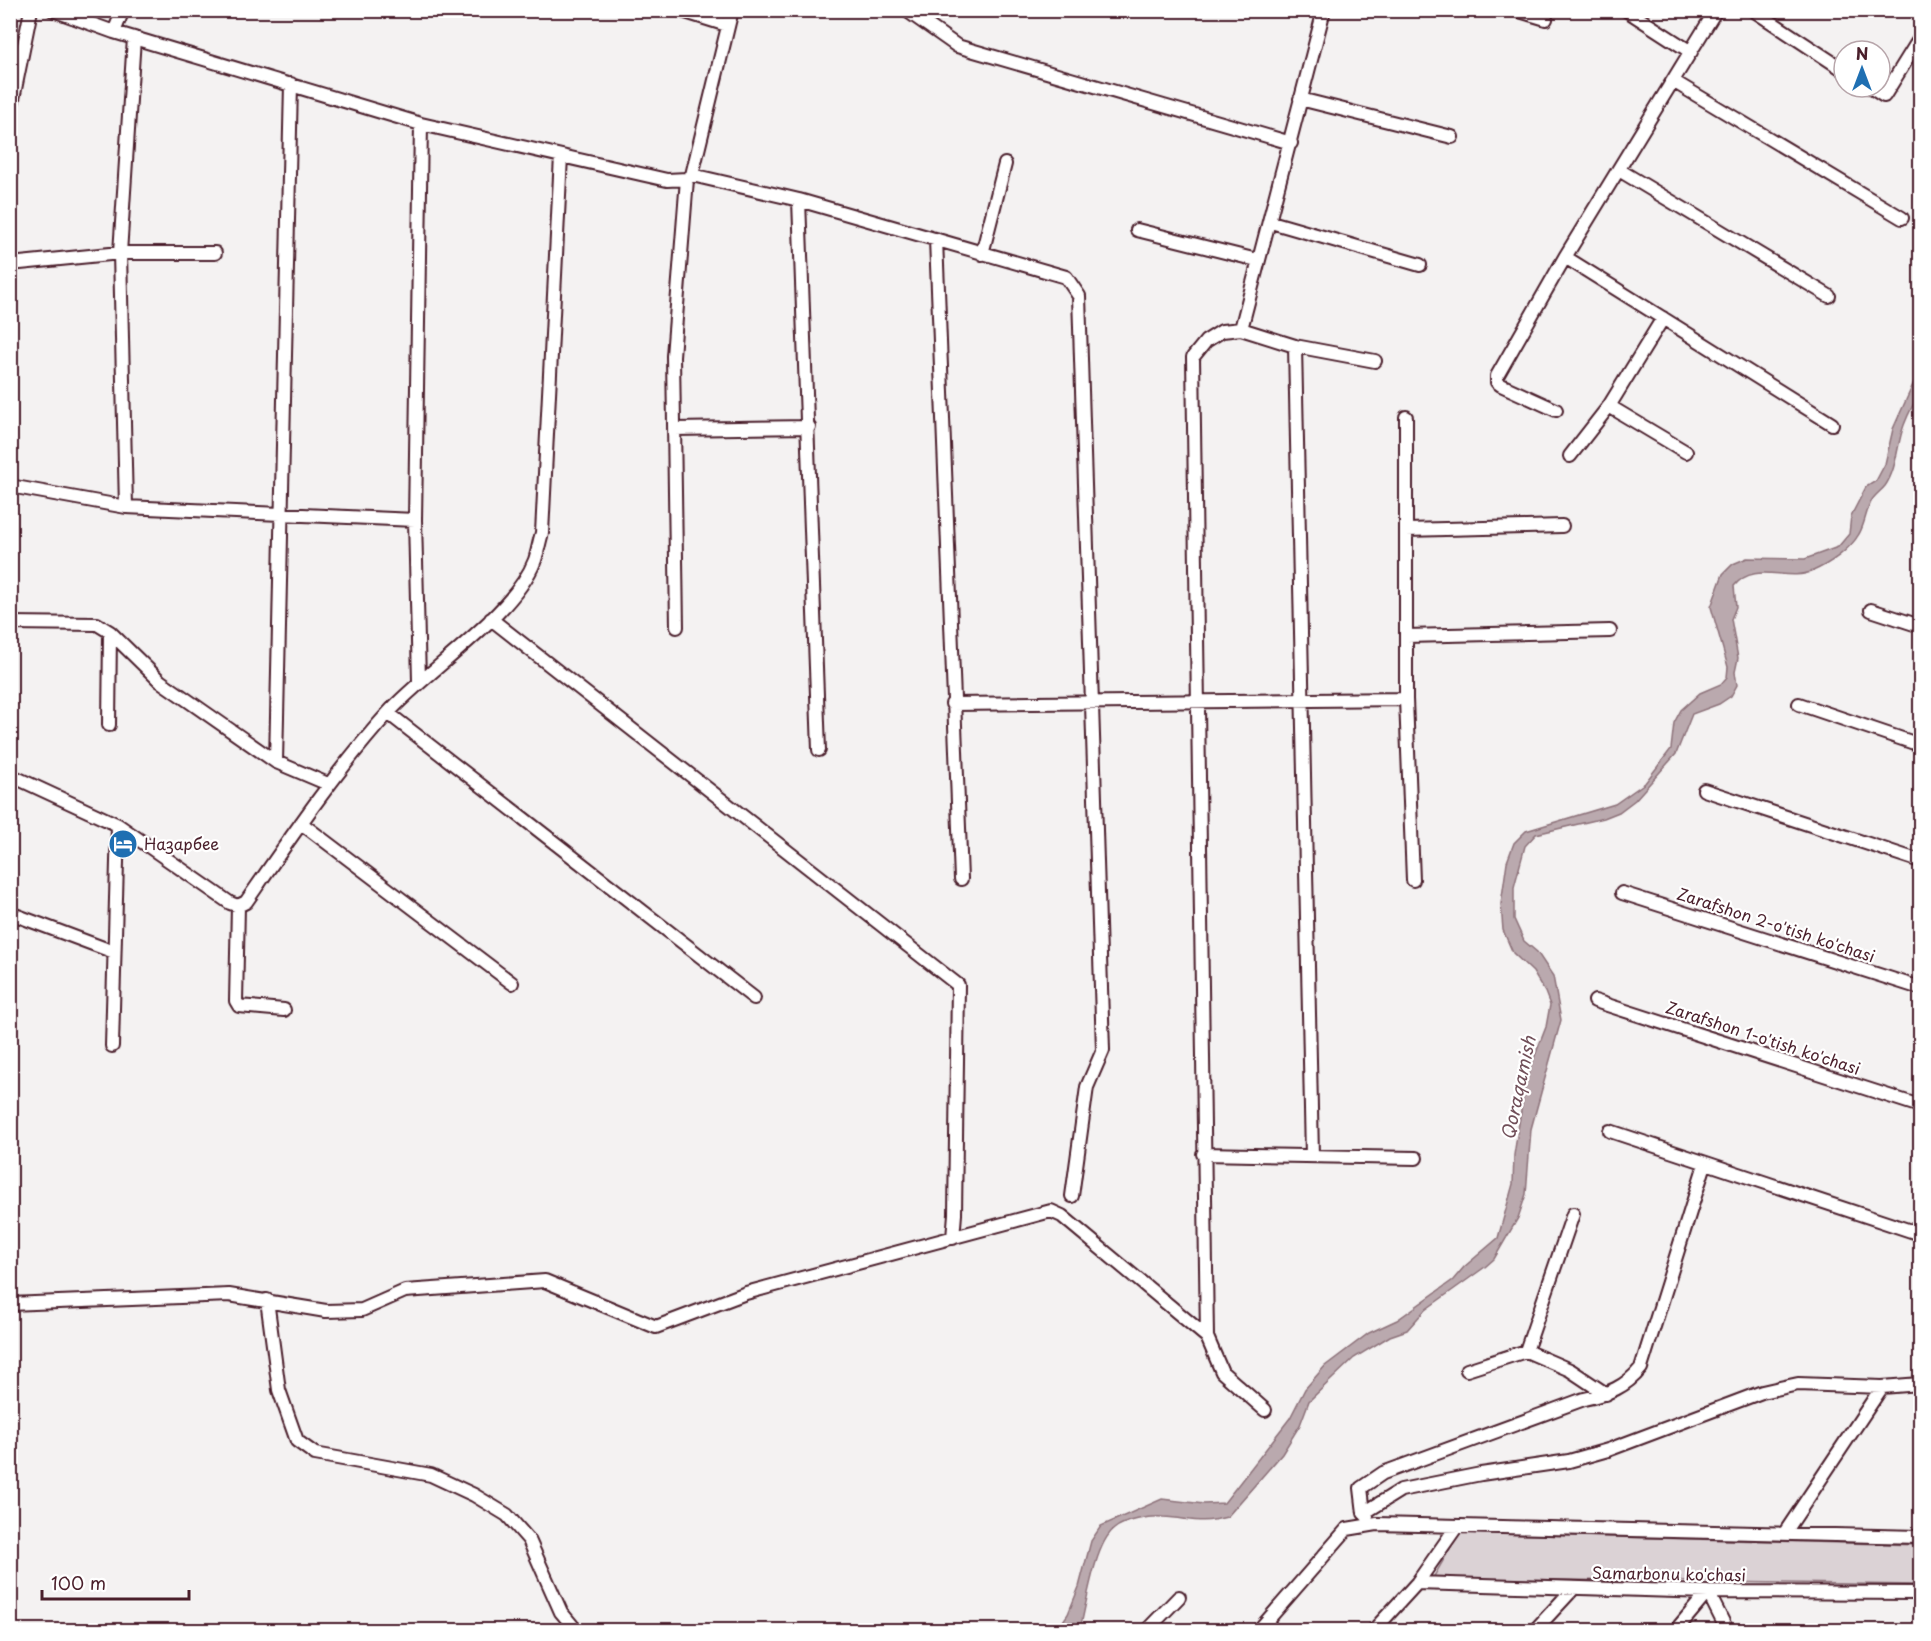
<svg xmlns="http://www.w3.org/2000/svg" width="1931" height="1641" viewBox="0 0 1931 1641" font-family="'Playpen Sans',sans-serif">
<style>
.green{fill:#dbd2d5;stroke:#927880;stroke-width:1.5}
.water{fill:#baa9ae;stroke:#8d727a;stroke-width:1.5}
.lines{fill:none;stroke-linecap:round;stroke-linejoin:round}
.minor-casing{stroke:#4a1f2b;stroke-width:16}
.minor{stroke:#fff;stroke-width:12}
.labels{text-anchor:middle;stroke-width:4.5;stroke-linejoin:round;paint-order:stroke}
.poi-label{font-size:16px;fill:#4a1f2b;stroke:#fff;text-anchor:start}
.street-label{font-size:16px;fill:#4a1f2b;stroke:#fff}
.water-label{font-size:18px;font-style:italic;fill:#714f59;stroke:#fff}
</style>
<rect width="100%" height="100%" fill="#f4f2f2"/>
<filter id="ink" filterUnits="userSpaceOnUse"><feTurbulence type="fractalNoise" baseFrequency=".0167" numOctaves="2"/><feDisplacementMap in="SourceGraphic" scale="12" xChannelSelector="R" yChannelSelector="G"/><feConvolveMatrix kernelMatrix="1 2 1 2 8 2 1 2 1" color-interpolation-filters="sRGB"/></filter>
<g filter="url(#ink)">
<path class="green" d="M 1459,1533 L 1920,1545 L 1920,1585 L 1433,1578 Z"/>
<path class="water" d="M 1920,369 C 1921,401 1914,398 1904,425 C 1897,444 1897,469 1885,486 C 1881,491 1875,495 1872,500 C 1866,510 1865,524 1859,534 C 1850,550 1829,564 1813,571 C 1787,583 1755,560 1734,586 L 1736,607 L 1731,619 L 1738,658 L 1735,672 L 1737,685 L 1731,696 L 1719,704 L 1692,714 L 1676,754 L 1635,800 L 1619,812 L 1604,818 L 1536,834 L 1525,846 L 1514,887 L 1514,919 L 1524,941 L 1537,952 L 1553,976 L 1561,1020 L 1531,1129 L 1526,1194 L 1518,1218 L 1494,1259 L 1485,1267 L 1425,1310 L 1407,1330 L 1390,1336 L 1354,1358 L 1309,1401 L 1300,1425 L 1282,1454 L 1227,1517 C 1198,1525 1190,1518 1163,1517 C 1150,1516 1124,1520 1114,1529 C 1095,1544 1087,1601 1081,1625 L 1077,1630 L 1057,1630 L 1068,1614 L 1079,1587 L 1091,1541 L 1101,1526 L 1162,1499 L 1204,1504 L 1224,1503 L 1290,1418 L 1305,1389 L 1325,1366 L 1369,1333 L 1397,1320 L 1453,1280 L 1464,1267 L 1498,1238 L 1513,1184 L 1514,1155 L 1524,1092 L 1529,1071 L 1546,1027 L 1550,1005 L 1545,992 L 1533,972 L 1513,953 L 1503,930 L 1501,904 L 1507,862 L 1514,843 L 1526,831 L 1615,804 L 1645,783 L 1671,749 L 1674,723 L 1681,710 L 1700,693 L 1721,684 L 1727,677 L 1728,667 L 1711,607 L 1723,574 L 1733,564 L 1747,558 L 1805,559 L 1838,547 L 1849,534 L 1851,516 L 1866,487 L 1876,481 L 1885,464 L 1893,429 Z"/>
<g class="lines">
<g class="minor-casing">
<path id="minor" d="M 53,10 L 114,32 L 421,124 L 667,180 L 687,179 L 692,175 L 732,10
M 679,10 L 727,25
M 906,10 L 957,46 L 1291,143
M 1516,10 L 1546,19
M 1626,10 L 1691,52
M 1753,10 L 1844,70
M 114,32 L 123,10
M 1673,81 L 1902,218
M 1870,87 L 1884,96 L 1920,38
M 1300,99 L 1452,137
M 10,114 L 31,10
M 1619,170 L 1829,296
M 692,175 L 799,200 L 1066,277 L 1079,296 L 1103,1050 L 1087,1087 L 1072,1196
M 799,200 L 819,750
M 1271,222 L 1420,265
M 1137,230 L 1257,260
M 936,239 L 961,879
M 982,254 L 1005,164
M 1565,257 L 1832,424
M 10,264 L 120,253 L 215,253
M 1663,318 L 1609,406 L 1686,452
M 1241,329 L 1324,10
M 1295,346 L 1312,1156
M 1556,410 L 1501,385 L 1497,382 L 1497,376 L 1565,257 L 1716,10
M 1406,417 L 1406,699 L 1413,880
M 674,429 L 809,427
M 1570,456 L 1609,406
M 10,486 L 126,507 L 415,520
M 126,507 L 120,253 L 134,38
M 1406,530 L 1562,526
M 1871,610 L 1920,626
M 491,619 L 958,985 L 955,1214 L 953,1238
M 10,623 L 97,624 L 110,632 L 160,681 L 276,762 L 328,784
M 677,627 L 673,356 L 687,179
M 1406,636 L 1610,631
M 419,681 L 415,520 L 421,124
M 952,704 L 1406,699
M 1799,704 L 1920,745
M 388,713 L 754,998
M 109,725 L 110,632
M 276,762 L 291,84
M 10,775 L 118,825 L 230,903 L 238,906 L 246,902 C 291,837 335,772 388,713 C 429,668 514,615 535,560 C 538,551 539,542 542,533 L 561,156
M 1704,790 L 1920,861
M 301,823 L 512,983
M 1622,893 L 1920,988
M 238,906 L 236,1001 L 239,1006 L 284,1010
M 10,913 L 114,952
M 1595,1001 L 1920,1106
M 112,1046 L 118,825
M 1610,1131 L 1920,1234
M 1203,1154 L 1416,1158
M 267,1300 L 279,1390 L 297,1441 L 315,1454 L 431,1475 L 474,1495 L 507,1515 L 529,1540 L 561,1612 L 576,1630
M 10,1304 L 229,1295 L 326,1311 L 362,1310 L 405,1291 L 545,1281 L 656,1327 L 746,1293 L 1051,1211 L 1062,1216 L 1207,1337 L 1222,1372 L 1265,1410
M 1207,1337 L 1193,357 L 1206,341 L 1222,331 L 1241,329 L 1295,346 L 1375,361
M 1526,1351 L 1573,1214
M 1467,1370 L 1526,1351 L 1570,1370 L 1606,1394
M 1364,1513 L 1401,1490 L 1481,1474 L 1569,1461 L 1608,1450 L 1762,1392 L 1798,1384 L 1882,1387 L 1920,1384
M 1367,1516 L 1364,1513 L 1361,1488 L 1383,1473 L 1584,1399 C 1608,1394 1626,1387 1641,1368 L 1705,1164
M 1784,1534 L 1882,1387
M 1417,1583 L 1708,1592 L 1920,1593
M 1147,1630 L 1179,1597
M 1259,1630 L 1347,1529 L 1377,1524 L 1920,1537
M 1374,1630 L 1417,1583 L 1457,1526
M 1535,1630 L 1574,1588
M 1676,1630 L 1708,1592 L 1727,1630"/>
</g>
<use href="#minor" class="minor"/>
</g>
</g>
<defs>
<g id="hotel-disc" transform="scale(1.5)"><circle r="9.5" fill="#1f6fb2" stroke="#fff"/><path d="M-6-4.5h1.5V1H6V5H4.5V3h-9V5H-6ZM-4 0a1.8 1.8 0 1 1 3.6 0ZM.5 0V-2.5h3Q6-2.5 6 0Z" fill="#fff"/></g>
</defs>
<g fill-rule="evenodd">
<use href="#hotel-disc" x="123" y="844"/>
</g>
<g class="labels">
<g class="poi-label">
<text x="144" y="850">Назарбее</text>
</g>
<g class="street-label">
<text transform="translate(1776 925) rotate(18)" y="6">Zarafshon 2-o'tish ko'chasi</text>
<text transform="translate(1763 1038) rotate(18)" y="6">Zarafshon 1-o'tish ko'chasi</text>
<text transform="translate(1669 1574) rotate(1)" y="6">Samarbonu ko'chasi</text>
</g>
<g class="water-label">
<text transform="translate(1519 1088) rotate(-78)" y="6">Qoraqamish</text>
</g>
</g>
<rect width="1931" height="1641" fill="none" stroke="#fff" stroke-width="36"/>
<rect x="18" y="18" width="1895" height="1605" fill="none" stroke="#4a1f2b" stroke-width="2" filter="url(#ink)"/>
<g transform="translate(1862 69)"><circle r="28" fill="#ffffff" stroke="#b7a5aa" stroke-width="1.5"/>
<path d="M0-4.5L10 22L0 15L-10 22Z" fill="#1f6fb2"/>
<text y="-9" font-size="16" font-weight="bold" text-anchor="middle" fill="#4a1f2b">N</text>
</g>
<path d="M42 1590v9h147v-9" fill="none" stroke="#4a1f2b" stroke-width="3"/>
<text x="51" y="1590" font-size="18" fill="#4a1f2b" stroke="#ffffff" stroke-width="4.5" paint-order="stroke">100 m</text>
</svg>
